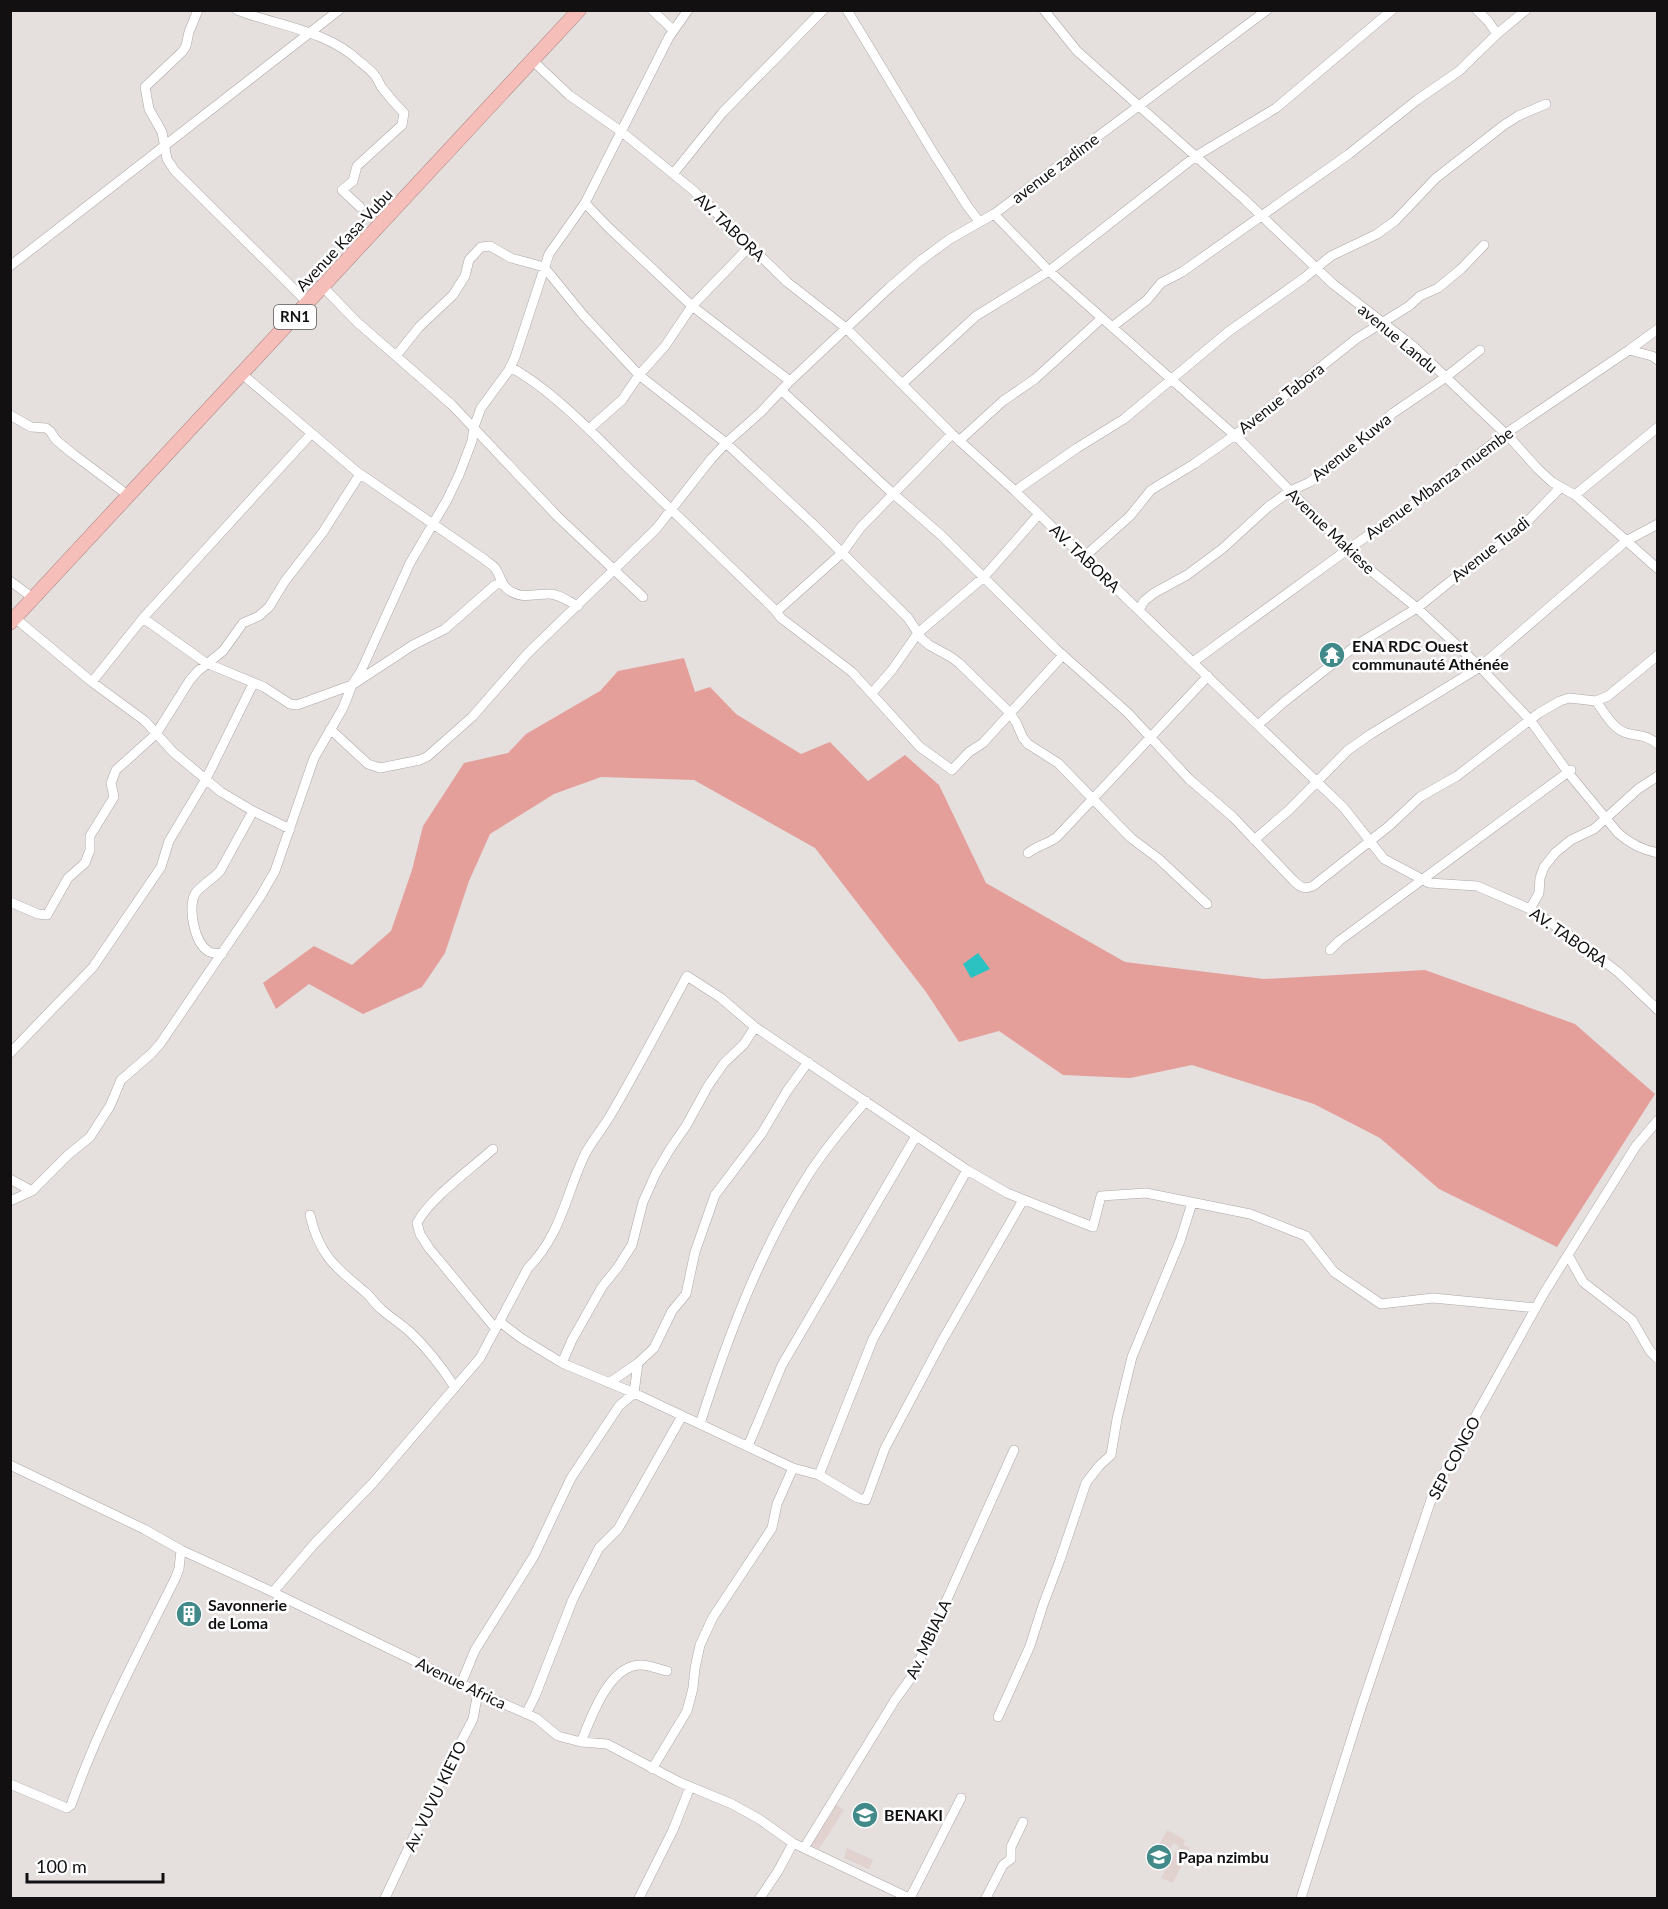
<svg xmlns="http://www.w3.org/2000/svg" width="1668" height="1909" viewBox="0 0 1668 1909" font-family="Lato,sans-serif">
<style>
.built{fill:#e1d2d0}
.green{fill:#e49f9a}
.water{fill:#2cc2c1}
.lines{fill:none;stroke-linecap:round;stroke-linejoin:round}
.minor-casing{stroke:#ada7a6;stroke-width:10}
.highway-casing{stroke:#a6817e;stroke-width:15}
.minor{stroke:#fff;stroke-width:9}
.highway{stroke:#f6beb9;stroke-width:14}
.labels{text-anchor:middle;stroke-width:5;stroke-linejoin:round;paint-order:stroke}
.shield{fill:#fff;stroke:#595858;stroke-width:1.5}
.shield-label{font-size:15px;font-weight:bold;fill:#121010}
.street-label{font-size:16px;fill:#121010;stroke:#fff}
.poi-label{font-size:16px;font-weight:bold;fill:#121010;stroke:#fff;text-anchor:start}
</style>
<rect width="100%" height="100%" fill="#e5dfde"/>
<path class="built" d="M 836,1805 L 844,1810 L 819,1849 L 811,1845 Z
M 1167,1830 L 1185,1840 L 1183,1845 L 1190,1848 L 1173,1883 L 1161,1878 L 1179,1846 L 1173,1843 L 1159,1871 L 1148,1866 Z
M 847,1848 L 873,1860 L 869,1869 L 844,1858 Z"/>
<path class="green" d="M 684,658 L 695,692 L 710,687 L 736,714 L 801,754 L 830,742 L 868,781 L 905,755 L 939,785 L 986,883 L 1125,962 L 1264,979 L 1425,970 L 1575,1024 L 1655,1094 L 1557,1247 L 1439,1189 L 1380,1138 L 1314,1104 L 1192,1065 L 1130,1078 L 1063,1075 L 999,1031 L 959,1042 L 926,992 L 815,848 L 694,780 L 601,777 L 554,794 L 490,834 L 469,881 L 445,953 L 422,987 L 363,1014 L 309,984 L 276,1009 L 263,983 L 314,946 L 352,965 L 391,931 L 412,870 L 423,826 L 464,763 L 508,753 L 526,734 L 600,691 L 618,671 Z"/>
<path class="water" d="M 978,953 L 990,969 L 971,978 L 963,964 Z"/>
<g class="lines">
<g class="minor-casing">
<path id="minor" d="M 198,10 L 189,32 L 186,46 L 182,52 L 145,87 L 149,109 L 162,132 L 167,159 L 175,171 L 308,303
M 237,10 C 278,26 326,30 359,61 C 365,66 372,71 376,77 C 379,81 380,86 383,89 C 390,98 396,105 404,113 L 402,125 L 357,166 L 353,181 L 342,190 L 360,207
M 652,10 L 673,30
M 847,10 L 934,154 L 968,207 L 979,221
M 1044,10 L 1077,51 L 1245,200 L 1333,284 L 1413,346 L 1511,439 L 1538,469 L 1552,482 L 1575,495 L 1658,569
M 1477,10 L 1488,21 L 1497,34
M 532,60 L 569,95 L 622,132 L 694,191 L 787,282 L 846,328 L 952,434 L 1015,491 L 1344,808 L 1384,859 L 1429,883 L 1477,886 L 1530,909 L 1575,939 L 1618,972 L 1658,1010
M 673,174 L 723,112 L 823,10
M 585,203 L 608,227 L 692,306 L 790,381
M 994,214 L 1049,271 L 1241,441 L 1359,561 L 1417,608 L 1480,667 L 1530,720 L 1570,775 L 1618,833 C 1629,843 1643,850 1658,853
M 10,266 L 339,10
M 323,287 L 357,322 L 452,405 L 558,517 L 643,597
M 1112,327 L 1147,300 L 1161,283 L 1182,272 L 1349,154 L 1417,100 L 1459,71 L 1497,34 L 1526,10
M 1629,350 L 1652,356 L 1658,360
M 396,356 L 419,327 L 453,295 L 465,276 L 469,260 L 481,247 L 490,246 L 511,258 L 544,267 L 584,316 L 639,375 L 726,443 L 812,523 L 900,610 L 908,618 L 922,639 L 929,645 L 951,657 L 959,663 L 1006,709 L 1016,722 L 1023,738 L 1028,744 L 1058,763 L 1131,838 L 1159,859 L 1207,904
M 510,367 C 549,388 590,430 622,462 C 673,511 723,560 774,609 L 781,618 L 852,672 L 920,747 L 952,770 L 969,752 L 983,743 L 1063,655
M 242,374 L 356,471 L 484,559 C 487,562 492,564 495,568 C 501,576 501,586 510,591 C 523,599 534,594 548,594 C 558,593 569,602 578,606
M 902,384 L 976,316 L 1049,271 L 1196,156 L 1276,108 L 1392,10
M 781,390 L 889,490 L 941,535 L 1056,649 L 1128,713 L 1189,779 L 1233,817 L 1293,880 C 1300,887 1304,890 1313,886 L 1389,826 L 1420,797 L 1457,776 L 1539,713 L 1560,701 L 1569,698 L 1596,701 L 1608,696 L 1658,655
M 10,415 L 31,427 L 46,428 L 50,431 L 56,440 L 73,454 L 129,496
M 589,429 L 622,400 L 639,375 L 665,346 L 692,306 L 750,246
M 959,441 L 1003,401 L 1035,379 L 1102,318
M 1015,491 L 1077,448 L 1124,419 L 1228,332 L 1304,278 L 1331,256 L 1377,234 L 1395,221 L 1436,178 L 1504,125 L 1518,116 L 1546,104
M 1575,495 L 1658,427
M 1084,557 L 1130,516 L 1151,490 L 1194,464 L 1235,435 L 1356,339 L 1409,306 L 1420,296 L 1438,288 L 1461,269 L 1484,245
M 10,581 L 33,598
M 1139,610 L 1144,601 L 1154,593 L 1187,575 L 1222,549 L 1268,507 L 1290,491 L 1310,482 L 1336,463 L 1393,413 L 1446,377 L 1480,350
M 776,612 L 842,553 L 861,527 L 952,434
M 15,618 L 92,682 L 145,721 L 173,752 L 221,792 L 253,811 L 290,829
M 143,618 L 206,663 L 264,687 L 290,704 L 297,705 L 352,685 L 413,645 L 445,629 L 495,585 L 502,583
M 1193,662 L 1347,550 L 1421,499 L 1505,434 L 1629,350 L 1658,329
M 92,682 L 143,618 L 311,434
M 872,693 L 892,670 L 918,633 L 984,577 L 1039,514
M 1596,701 C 1604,712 1612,728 1626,733 C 1639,737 1643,733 1658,744
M 1258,725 L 1284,702 L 1358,644 L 1417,608 L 1457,576 L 1486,556 L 1519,530 L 1561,487
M 330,729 L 368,764 L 380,768 L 420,760 L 428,756 L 472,717 L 528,653 L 656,529 L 711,459 L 726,443 L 761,412 L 790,381 L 890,287 L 920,261 L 950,239 L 994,214 L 1267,10
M 1254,840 L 1289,810 L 1348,750 L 1371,734 L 1480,667 L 1626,541 L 1658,524
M 1028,853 C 1038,845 1048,844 1057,837 L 1208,676
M 10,902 L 38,914 L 47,915 L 68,878 L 85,863 L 90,850 L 90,836 L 114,797 L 111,783 L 116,770 L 156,734 L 190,680 L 198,671 L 223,651 L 243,623 L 259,616 L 269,607 L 285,581 L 323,532 L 360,474
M 1530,909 L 1539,893 L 1540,878 L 1544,867 L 1555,853 L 1571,840 L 1594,829 L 1638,789 L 1658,776
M 1330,950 L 1339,941 L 1571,770
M 222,954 C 217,953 212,954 208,951 C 194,942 188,908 195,894 C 199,887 214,878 220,871 L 253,811
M 10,1053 L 93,967 L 161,867 L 169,841 L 206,779 L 253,684
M 493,1149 C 471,1169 430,1198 417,1223 L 420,1234 L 429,1248 L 495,1328
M 10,1179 L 32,1191
M 10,1201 L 32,1191 L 68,1155 L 90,1137 L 110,1106 L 121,1080 L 151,1054 L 160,1044 L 260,897 L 275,871 L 314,758 L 343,708 L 352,685 L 361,671 L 410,563 L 447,500 L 459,475 L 472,441 L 474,427 L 481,408 L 509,370 L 515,357 L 549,254 L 585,203 L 669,37 L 688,10
M 310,1215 C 319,1255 335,1267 365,1292 C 371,1297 375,1304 381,1309 C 390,1317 401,1324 410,1332 C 427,1348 441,1366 454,1386
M 1568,1255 L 1583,1282 L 1632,1320 L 1650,1351 L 1658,1359
M 500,1322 L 521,1338 L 562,1363 L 634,1393 L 793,1468 L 819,1475 L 858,1498 L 866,1500 L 885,1448 L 942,1341 L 1023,1200
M 562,1363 L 572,1340 L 602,1287 L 618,1267 L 632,1245 L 643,1202 L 656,1173 L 670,1149 L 686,1126 L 708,1086 L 724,1063 L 744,1044 L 755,1027
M 609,1383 L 638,1363
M 700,1424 C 727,1339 759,1253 807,1177 C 824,1150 845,1125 866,1101
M 748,1446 L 782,1365 L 916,1136
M 10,1465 L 144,1529 L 181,1550 L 262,1587 L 493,1699 L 536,1718 L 558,1736 L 581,1742 L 607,1744 L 679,1782 L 732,1804 L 759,1819 L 793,1843 L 909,1898
M 819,1475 L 873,1339 L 967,1170
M 273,1592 L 315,1543 L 372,1484 L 480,1358 L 528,1268 C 561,1235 566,1194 585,1154 C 592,1141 602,1129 610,1116 C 637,1070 662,1022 687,976 L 721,998 L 755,1027 L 967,1170 L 1007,1193 L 1093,1227 L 1101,1196 L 1146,1193 L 1250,1214 L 1306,1236 L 1334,1272 L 1381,1304 L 1433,1298 L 1536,1308
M 461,1684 L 475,1650 L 534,1556 L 571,1478 L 619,1406 L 634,1393 L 638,1363 L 654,1348 L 672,1311 L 686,1294 L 695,1252 L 715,1195 L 762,1133 L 787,1091 L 808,1062
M 526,1714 L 535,1696 L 573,1599 L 599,1548 L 618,1529 L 682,1416
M 998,1717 L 1030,1646 L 1043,1605 L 1060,1560 L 1086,1483 L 1099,1466 L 1111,1455 L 1117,1419 L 1132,1357 L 1180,1241 L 1192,1203
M 581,1742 C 591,1718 608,1667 639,1665 C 647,1664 658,1669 667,1671
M 652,1769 L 687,1711 L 693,1688 L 695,1668 L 700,1645 L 713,1617 L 772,1528 L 777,1504 L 793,1468
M 10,1784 L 67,1808 L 71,1805 C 99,1726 138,1653 175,1579 L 179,1569 L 181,1550
M 804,1848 L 895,1700 L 913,1675 L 1014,1450
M 385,1898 L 435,1792 L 473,1719 L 478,1692
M 639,1898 L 673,1830 L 690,1787
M 760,1898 L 778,1871 L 793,1843
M 910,1898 L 961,1798
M 986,1898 L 1003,1865 L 1011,1859 L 1011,1847 L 1023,1822
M 1301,1898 L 1361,1708 L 1434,1491 L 1544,1293 L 1636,1146 L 1658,1120"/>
</g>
<g class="highway-casing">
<path id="highway" d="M 10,623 L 579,10"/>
</g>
<use href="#minor" class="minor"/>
<use href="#highway" class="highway"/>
</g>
<defs>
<g id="temple-disc" transform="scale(1.35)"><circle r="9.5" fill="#428a8a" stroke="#fff"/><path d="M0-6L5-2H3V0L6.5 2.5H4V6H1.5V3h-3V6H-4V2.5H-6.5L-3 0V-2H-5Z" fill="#fff"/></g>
<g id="building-disc" transform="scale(1.35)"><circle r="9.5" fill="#428a8a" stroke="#fff"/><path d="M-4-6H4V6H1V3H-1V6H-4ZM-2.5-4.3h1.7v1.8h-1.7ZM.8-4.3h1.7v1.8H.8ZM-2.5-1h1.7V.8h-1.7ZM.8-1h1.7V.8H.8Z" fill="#fff"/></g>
<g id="school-disc" transform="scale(1.35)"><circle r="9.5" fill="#428a8a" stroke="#fff"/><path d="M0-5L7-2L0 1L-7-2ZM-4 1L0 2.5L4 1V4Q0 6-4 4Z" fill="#fff"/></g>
</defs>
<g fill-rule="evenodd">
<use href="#temple-disc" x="1332" y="655"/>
<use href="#building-disc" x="189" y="1614"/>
<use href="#school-disc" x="865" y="1815"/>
<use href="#school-disc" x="1159" y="1857"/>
</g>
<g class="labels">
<rect class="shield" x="274" y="305" width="42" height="24" rx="4.5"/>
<g class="shield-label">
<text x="295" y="322">RN1</text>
</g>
<g class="street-label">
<text transform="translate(1055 168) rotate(-37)" y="6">avenue zadime</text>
<text transform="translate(730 227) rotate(44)" y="6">AV. TABORA</text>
<text transform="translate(344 240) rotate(-47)" y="6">Avenue Kasa-Vubu</text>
<text transform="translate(1398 338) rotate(40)" y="6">avenue Landu</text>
<text transform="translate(1281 398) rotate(-38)" y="6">Avenue Tabora</text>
<text transform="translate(1351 447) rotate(-39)" y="6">Avenue Kuwa</text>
<text transform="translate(1439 483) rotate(-36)" y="6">Avenue Mbanza muembe</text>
<text transform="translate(1331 531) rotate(44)" y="6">Avenue Makiese</text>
<text transform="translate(1490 549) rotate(-38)" y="6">Avenue Tuadi</text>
<text transform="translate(1085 558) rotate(44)" y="6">AV. TABORA</text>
<text transform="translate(1569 937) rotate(35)" y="6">AV. TABORA</text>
<text transform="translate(1454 1458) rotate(-62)" y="6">SEP CONGO</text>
<text transform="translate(928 1639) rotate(-65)" y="6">Av. MBIALA</text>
<text transform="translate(461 1683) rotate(26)" y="6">Avenue Africa</text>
<text transform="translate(435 1796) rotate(-64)" y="6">Av. VUVU KIETO</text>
</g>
<g class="poi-label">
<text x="1352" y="652">ENA RDC Ouest<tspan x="1352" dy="18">communauté Athénée</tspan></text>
<text x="208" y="1611">Savonnerie<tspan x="208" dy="18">de Loma</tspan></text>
<text x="884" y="1821">BENAKI</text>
<text x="1178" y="1863">Papa nzimbu</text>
</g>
</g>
<rect width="1668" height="1909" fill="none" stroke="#121010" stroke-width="24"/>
<path d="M27 1873v9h136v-9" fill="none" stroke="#121010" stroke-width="3"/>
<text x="36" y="1873" font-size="18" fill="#121010" stroke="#ffffff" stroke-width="4.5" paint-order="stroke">100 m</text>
</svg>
